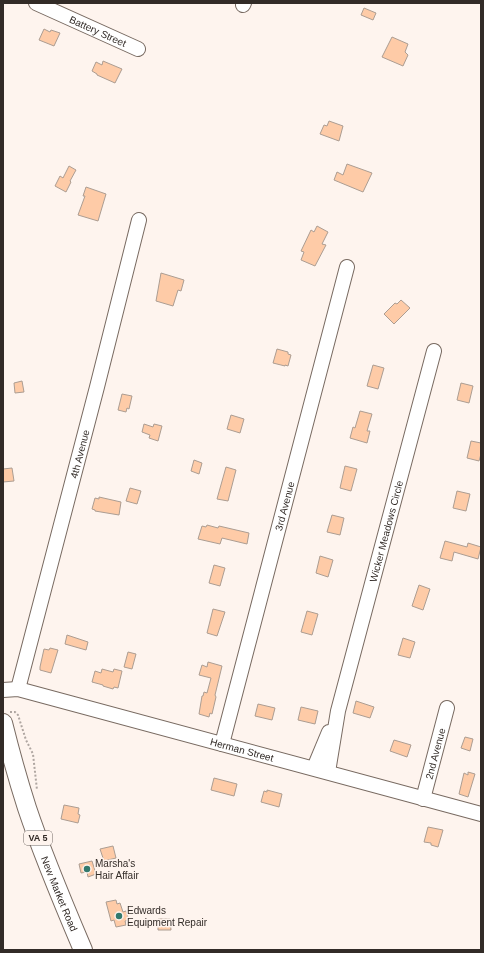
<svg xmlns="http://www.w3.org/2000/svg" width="484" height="953" viewBox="0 0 484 953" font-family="Helvetica,sans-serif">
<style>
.building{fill:#fecba7;stroke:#ac9d92}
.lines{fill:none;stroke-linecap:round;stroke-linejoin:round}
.minor-casing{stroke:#786a61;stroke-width:16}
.major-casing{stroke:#786a61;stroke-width:20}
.path{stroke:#afa6a1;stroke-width:2;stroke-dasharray:2 2;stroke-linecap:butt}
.minor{stroke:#fff;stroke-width:14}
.major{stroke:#fff;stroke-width:18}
.poi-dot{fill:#34796d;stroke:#fef4ee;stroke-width:1.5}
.labels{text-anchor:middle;stroke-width:3;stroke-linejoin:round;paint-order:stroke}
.shield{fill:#fef4ee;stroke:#6f6763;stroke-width:1}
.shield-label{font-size:9px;font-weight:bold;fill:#322b27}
.street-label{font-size:10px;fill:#322b27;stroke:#fef4ee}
.poi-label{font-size:10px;fill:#322b27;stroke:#fef4ee;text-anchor:start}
</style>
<rect width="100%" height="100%" fill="#fef4ee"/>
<path class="building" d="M 364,8 L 376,13 L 373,20 L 361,15 Z
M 44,29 L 50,32 L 51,30 L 60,33 L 54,46 L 39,40 Z
M 392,37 L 408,44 L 405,52 L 408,55 L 403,66 L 382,57 Z
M 103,61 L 122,69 L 115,83 L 97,75 L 97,74 L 92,71 L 96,62 L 102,65 Z
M 329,121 L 343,126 L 339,141 L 320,134 L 324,125 L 327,126 Z
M 347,164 L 372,173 L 363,192 L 334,180 L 337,172 L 343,175 Z
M 69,166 L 76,170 L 70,181 L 71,182 L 66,192 L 55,186 L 60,176 L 63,178 Z
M 86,187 L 106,194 L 98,221 L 78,215 L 85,196 L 83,196 Z
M 317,226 L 328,232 L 322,244 L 326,245 L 315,266 L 301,260 L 304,252 L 301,251 L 311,230 L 314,232 Z
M 161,273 L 184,280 L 181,291 L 178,290 L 173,306 L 156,301 Z
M 401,300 L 410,308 L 394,324 L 384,314 L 395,303 L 397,304 Z
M 277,349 L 288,352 L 288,354 L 291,355 L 288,366 L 285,365 L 285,366 L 273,363 Z
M 373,365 L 384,368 L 378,389 L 367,386 Z
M 22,381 L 24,392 L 15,393 L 14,383 Z
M 461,383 L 473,386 L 469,403 L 457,400 Z
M 122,394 L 132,396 L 129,409 L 127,408 L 126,412 L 118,410 Z
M 360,411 L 372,414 L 367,431 L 370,431 L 367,443 L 350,438 L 353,427 L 355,428 Z
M 231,415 L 244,419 L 240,433 L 227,429 Z
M 144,424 L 153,427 L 154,424 L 162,426 L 158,441 L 149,438 L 150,435 L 142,432 Z
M 471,441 L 481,443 L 481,454 L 479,461 L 467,458 Z
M 194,460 L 202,463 L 199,474 L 191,471 Z
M 345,466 L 357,469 L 351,491 L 340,488 Z
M 226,467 L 236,470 L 228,501 L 217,499 Z
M 12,468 L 14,481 L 3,482 L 3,469 Z
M 130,488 L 141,491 L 137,504 L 126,501 Z
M 457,491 L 470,494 L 466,511 L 453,508 Z
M 99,497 L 121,502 L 119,515 L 95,511 L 95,510 L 92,509 L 95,498 L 99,499 Z
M 332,515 L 344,518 L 340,535 L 327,532 Z
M 207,525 L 218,528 L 219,526 L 249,533 L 247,544 L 222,538 L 220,544 L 198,539 L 202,526 L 206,527 Z
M 445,541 L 467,547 L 468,543 L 481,547 L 478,559 L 454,552 L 452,561 L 440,558 Z
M 320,556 L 333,560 L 328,577 L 316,573 Z
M 214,565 L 225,568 L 220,586 L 209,583 Z
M 419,585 L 430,589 L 423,610 L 412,606 Z
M 213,609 L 225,612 L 217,636 L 207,633 Z
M 307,611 L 318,614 L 312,635 L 301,632 Z
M 67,635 L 88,642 L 86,650 L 65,644 Z
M 403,638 L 415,642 L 410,658 L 398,655 Z
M 50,648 L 58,650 L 51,673 L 40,670 L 40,667 L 44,649 L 49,650 Z
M 128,652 L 136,654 L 132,669 L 124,667 Z
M 208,662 L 222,666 L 215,695 L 216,697 L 212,714 L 210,713 L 209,717 L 199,714 L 202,696 L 203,696 L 204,692 L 207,693 L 211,678 L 199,675 L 202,665 L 207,667 Z
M 102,669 L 113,672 L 114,669 L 122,671 L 118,688 L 114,687 L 113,689 L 103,686 L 103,685 L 92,682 L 95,671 L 101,673 Z
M 356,701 L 374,707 L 370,718 L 353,713 Z
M 258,704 L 275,708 L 272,720 L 255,716 Z
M 301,707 L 318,711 L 315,724 L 298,720 Z
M 465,737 L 473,739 L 470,751 L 461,748 Z
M 394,740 L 411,745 L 407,757 L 390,751 Z
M 468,772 L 475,774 L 468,797 L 459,794 L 464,773 L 468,775 Z
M 214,778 L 237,784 L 234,796 L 211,790 Z
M 267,790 L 282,794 L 279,807 L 261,802 L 264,791 L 267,792 Z
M 64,805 L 79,808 L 78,814 L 80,815 L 78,823 L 61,819 Z
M 428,827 L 443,830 L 438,847 L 431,845 L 431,843 L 424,842 Z
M 113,846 L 116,858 L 104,861 L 100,849 Z
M 92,861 L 96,874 L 88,877 L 87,872 L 81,873 L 79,864 Z
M 116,900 L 117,904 L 120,903 L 123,912 L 126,911 L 129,920 L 125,921 L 126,925 L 116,927 L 114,920 L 111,921 L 106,902 Z
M 158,919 L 170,919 L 171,930 L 158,930 Z"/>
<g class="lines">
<g class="minor-casing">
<g id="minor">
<path id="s1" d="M 36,3 L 138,49"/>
<path d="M 243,5 L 244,3"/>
<path id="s2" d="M 18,689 L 97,387 L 139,220"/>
<path id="s3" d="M 3,690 L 18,689 L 481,814"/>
<path id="s4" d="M 222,744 L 347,267"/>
<path d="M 314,768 L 329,732"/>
<path id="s5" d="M 328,772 L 338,711 L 434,351"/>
<path id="s6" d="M 423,799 L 447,708"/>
</g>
</g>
<g class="major-casing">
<g id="major">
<path id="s7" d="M 3,723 C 10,751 18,780 27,808 C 43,856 63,903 83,950"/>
</g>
</g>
<path class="path" d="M 10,712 L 15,712 L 18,715 L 26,740 L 33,754 L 37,790"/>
<use href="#minor" class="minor"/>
<use href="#major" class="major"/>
</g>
<g class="poi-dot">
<circle cx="87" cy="869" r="4"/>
<circle cx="119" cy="916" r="4"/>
</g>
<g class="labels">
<rect class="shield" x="24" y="831" width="28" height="14" rx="3"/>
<g class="shield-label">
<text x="38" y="841">VA 5</text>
</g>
<g class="street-label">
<text dy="4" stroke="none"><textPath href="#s1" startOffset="68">Battery Street</textPath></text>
<text dy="4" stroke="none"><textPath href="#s2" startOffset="243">4th Avenue</textPath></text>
<text dy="4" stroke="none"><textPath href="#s4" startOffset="246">3rd Avenue</textPath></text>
<text dy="4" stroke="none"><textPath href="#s5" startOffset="248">Wicker Meadows Circle</textPath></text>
<text dy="4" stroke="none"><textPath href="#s3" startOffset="247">Herman Street</textPath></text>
<text dy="4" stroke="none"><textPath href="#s6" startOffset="47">2nd Avenue</textPath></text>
<text dy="4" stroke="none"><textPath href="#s7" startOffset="180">New Market Road</textPath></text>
</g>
<g class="poi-label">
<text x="95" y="867">Marsha's<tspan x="95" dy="12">Hair Affair</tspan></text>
<text x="127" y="914">Edwards<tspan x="127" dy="12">Equipment Repair</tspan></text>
</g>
</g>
<rect width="484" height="953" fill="none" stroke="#322b27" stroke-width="8"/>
</svg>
